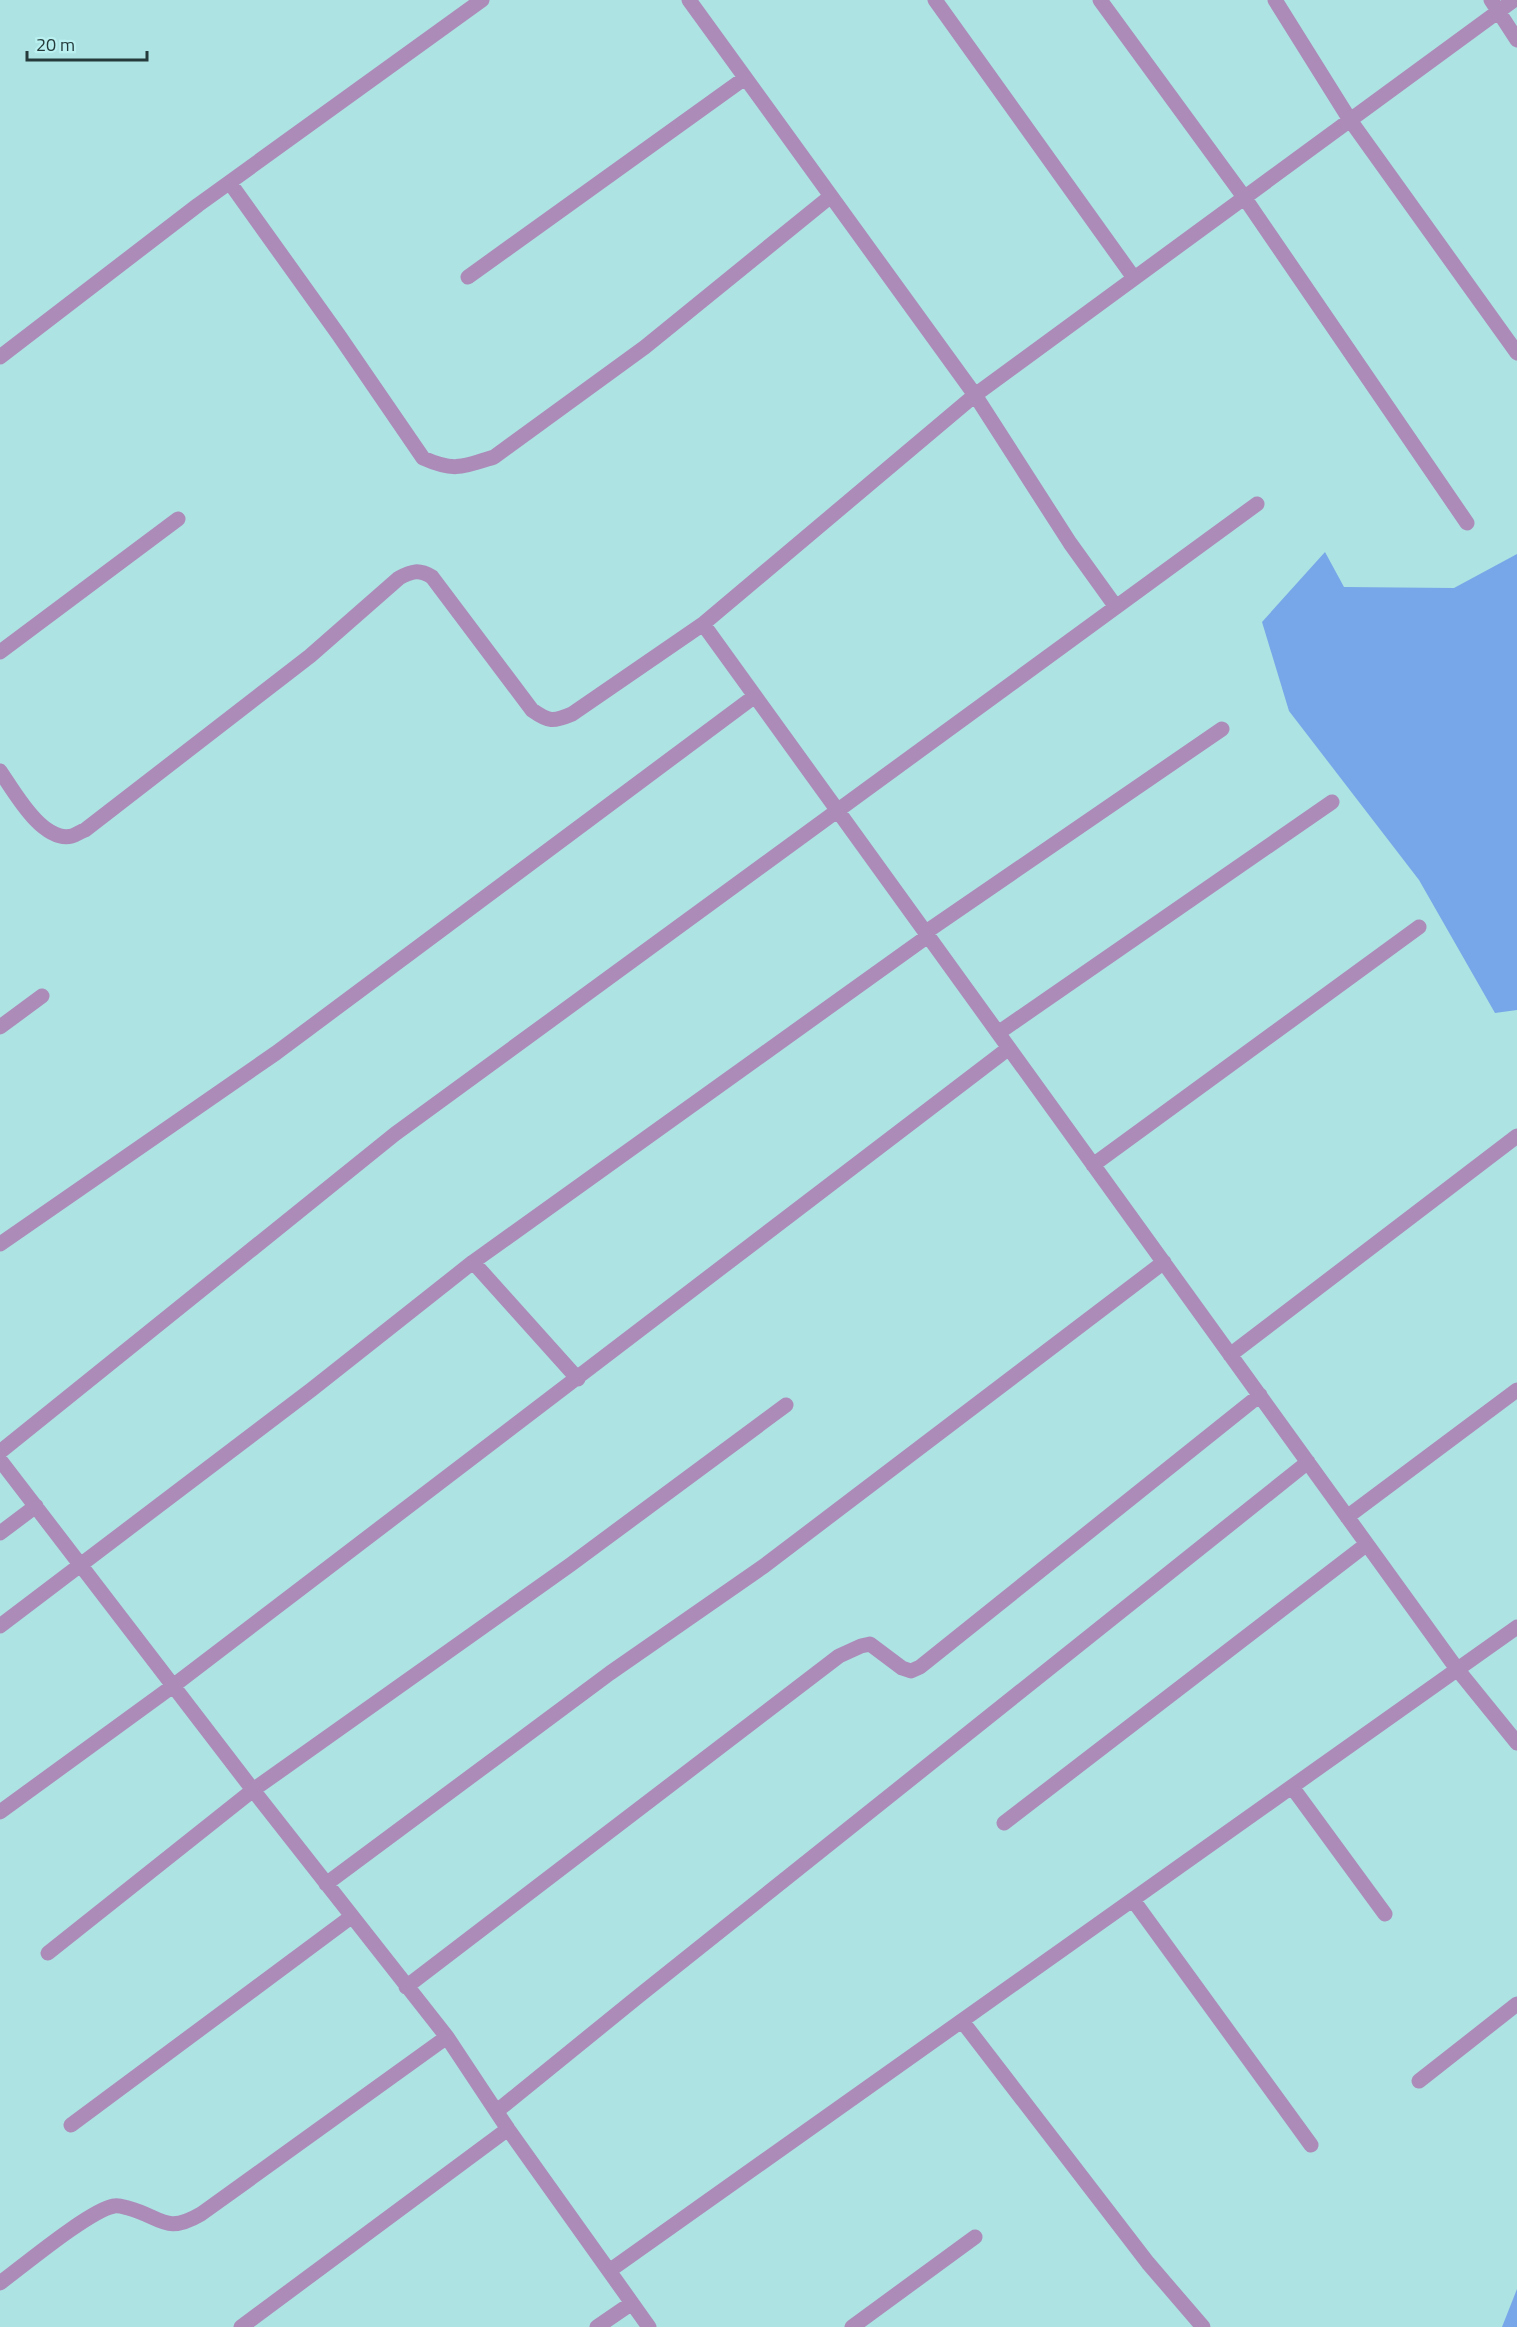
<svg xmlns="http://www.w3.org/2000/svg" width="1517" height="2327" viewBox="0 0 1517 2327" font-family="'Titillium Web',sans-serif">
<style>
.water{fill:#77a7e8}
.lines{fill:none;stroke-linecap:round;stroke-linejoin:round}
.minor{stroke:#ac8bb9;stroke-width:15}
</style>
<rect width="100%" height="100%" fill="#ade3e3"/>
<path class="water" d="M 1325,552 L 1344,587 L 1454,588 L 1517,554 L 1517,1010 L 1495,1013 L 1419,880 L 1289,711 L 1262,622 Z
M 1517,2289 L 1517,2327 L 1502,2327 Z"/>
<g class="lines">
<path class="minor" d="M 689,0 L 975,395 L 1070,543 L 1116,607
M 935,0 L 1134,278
M 1100,0 L 1244,197 L 1467,523
M 1275,0 L 1350,120 L 1517,353
M 1491,0 L 1517,40
M 230,183 L 338,334 L 423,458 C 454,472 463,467 494,457 L 645,347 L 831,196
M 468,277 L 745,78
M 0,357 L 198,205 L 482,0
M 703,624 L 1457,1669 L 1517,1743
M 0,652 L 178,519
M 0,771 C 14,791 42,843 72,836 C 76,835 81,831 85,830 L 310,656 L 399,578 C 412,571 419,569 432,577 L 532,710 C 549,722 553,722 572,714 L 703,624 L 975,395 L 1514,0
M 926,932 L 1222,729
M 0,1027 L 42,996
M 998,1033 L 1332,802
M 1093,1165 L 1419,927
M 0,1244 L 276,1053 L 755,696
M 473,1262 L 578,1379
M 1230,1355 L 1517,1136
M 0,1452 L 395,1134 L 1257,504
M 0,1460 L 253,1790 L 447,2037 L 508,2129 L 649,2327
M 1347,1517 L 1517,1390
M 0,1533 L 36,1506
M 0,1626 L 311,1390 L 473,1262 L 928,936
M 1292,1787 L 1385,1914
M 0,1812 L 173,1686 L 1009,1048
M 1004,1823 L 1367,1544
M 326,1884 L 610,1673 L 764,1566 L 1164,1262
M 1133,1900 L 1311,2145
M 48,1953 L 253,1790 L 570,1565 L 786,1405
M 406,1987 L 839,1656 L 861,1646 L 870,1644 L 902,1668 L 911,1671 L 920,1667 L 1260,1395
M 962,2021 L 1148,2263 L 1203,2327
M 1419,2081 L 1517,2004
M 497,2111 L 640,1995 L 1308,1462
M 71,2125 L 351,1917
M 609,2271 L 1517,1627
M 0,2283 C 23,2266 90,2210 114,2206 C 118,2205 124,2207 128,2208 C 162,2217 165,2235 201,2214 L 447,2037
M 241,2327 L 508,2129
M 597,2327 L 632,2303
M 852,2327 L 975,2237"/>
</g>
<path d="M27 51v9h120v-9" fill="none" stroke="#253b3b" stroke-width="3"/>
<text x="36" y="51" font-size="18" fill="#253b3b" stroke="#baf0f0" stroke-width="4.5" paint-order="stroke">20 m</text>
</svg>
